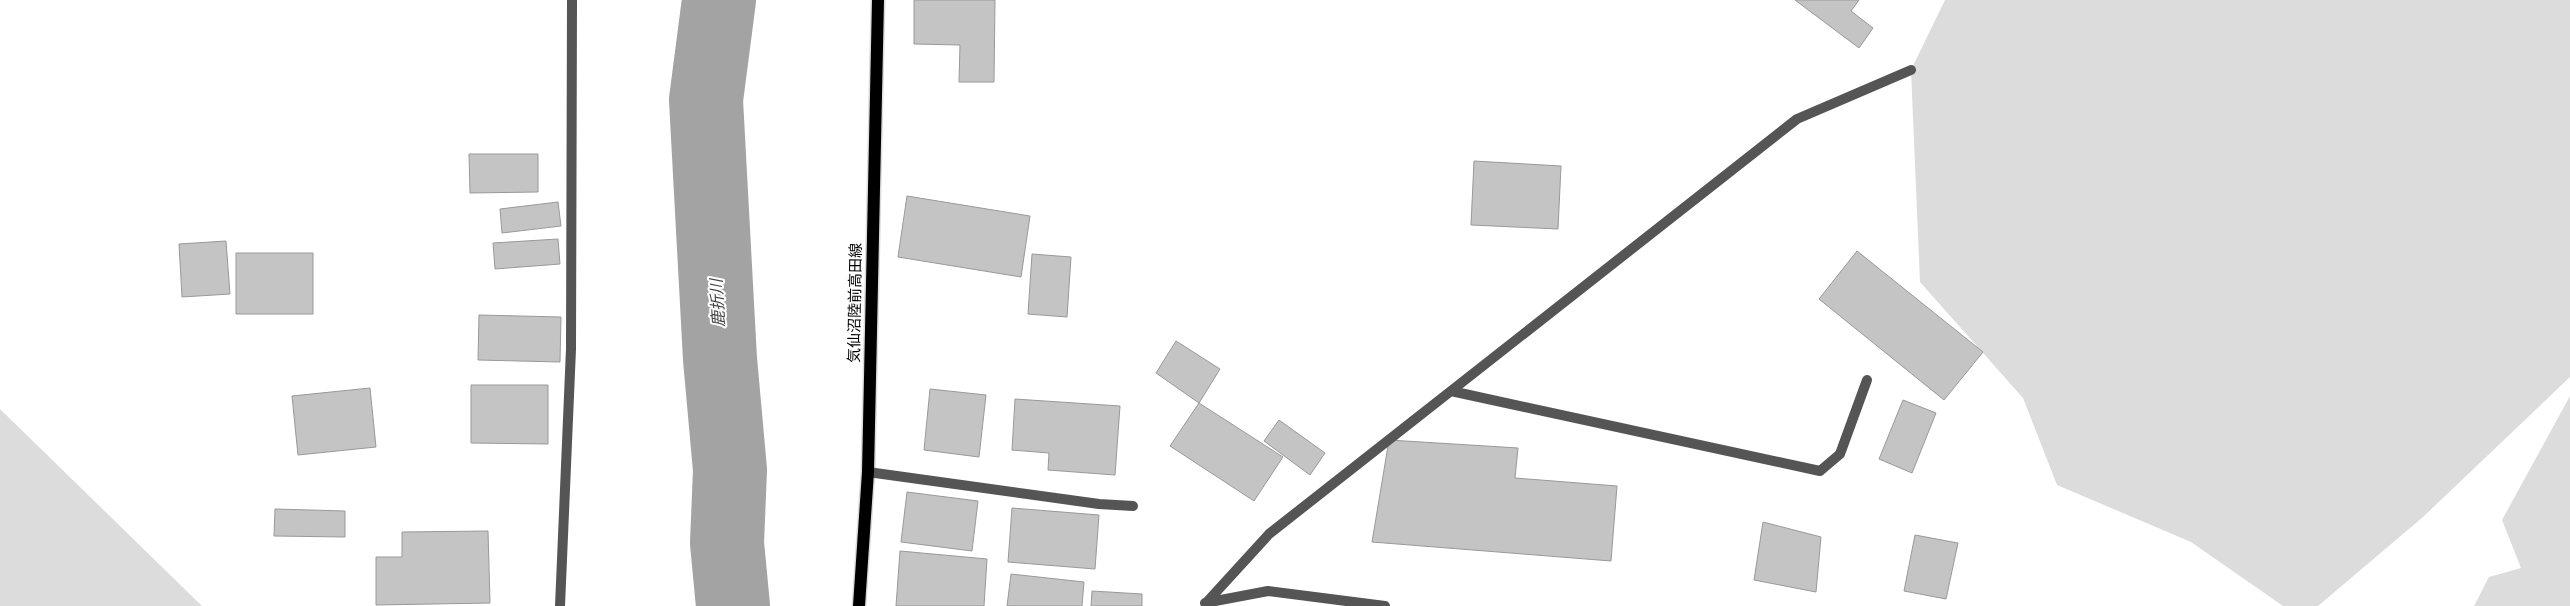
<svg xmlns="http://www.w3.org/2000/svg" width="2570" height="606" viewBox="0 0 2570 606" font-family="Poppins,'Noto Sans JP',sans-serif">
<style>
.green{fill:#dcdcdc}
.lines{fill:none;stroke-linecap:round;stroke-linejoin:round}
.river{stroke:#a3a3a3;stroke-width:74}
.building{fill:#c4c4c4;stroke:#999}
.primary-casing{stroke:#dbdbdb;stroke-width:15}
.minor{stroke:#555;stroke-width:10}
.primary{stroke:#000;stroke-width:12}
.labels{text-anchor:middle;stroke-width:4;stroke-linejoin:round;paint-order:stroke}
.street-label{font-size:15px;fill:#000;stroke:#fff}
.water-label{font-size:16px;font-style:italic;fill:#444;stroke:#fff}
</style>
<rect width="100%" height="100%" fill="#fff"/>
<path class="green" d="M 1945,0 L 2570,0 L 2570,377 L 2423,517 L 2318,606 L 2283,606 L 2191,542 L 2057,485 L 2023,398 L 1920,282 L 1911,70 Z
M 2570,396 L 2570,606 L 2474,606 L 2489,577 L 2521,568 L 2502,520 Z
M 0,409 L 202,606 L 0,606 Z"/>
<g class="lines">
<path class="river" d="M 719,0 L 706,100 L 720,359 L 730,470 L 727,543 L 733,606"/>
</g>
<path class="building" d="M 914,0 L 995,0 L 994,82 L 959,82 L 960,45 L 914,44 Z
M 1795,0 L 1859,0 L 1851,11 L 1873,28 L 1859,48 Z
M 469,154 L 538,154 L 538,192 L 470,193 Z
M 1474,161 L 1561,166 L 1558,229 L 1471,225 Z
M 907,196 L 1030,216 L 1021,277 L 898,257 Z
M 558,202 L 561,226 L 502,233 L 500,209 Z
M 558,239 L 560,264 L 495,269 L 493,243 Z
M 226,241 L 230,294 L 182,297 L 179,244 Z
M 1857,251 L 1983,352 L 1944,400 L 1819,299 Z
M 236,253 L 313,253 L 313,314 L 236,314 Z
M 1032,254 L 1071,257 L 1067,317 L 1028,314 Z
M 479,315 L 561,317 L 560,362 L 478,360 Z
M 1176,341 L 1220,369 L 1199,403 L 1156,373 Z
M 471,385 L 548,385 L 548,444 L 471,443 Z
M 370,388 L 376,447 L 298,455 L 292,396 Z
M 930,389 L 986,395 L 979,457 L 924,450 Z
M 1015,399 L 1120,406 L 1115,475 L 1048,470 L 1049,453 L 1012,450 Z
M 1903,400 L 1936,413 L 1912,473 L 1879,459 Z
M 1199,403 L 1283,457 L 1254,501 L 1170,446 Z
M 1279,420 L 1325,453 L 1310,475 L 1264,441 Z
M 1389,440 L 1518,448 L 1515,478 L 1617,486 L 1611,561 L 1372,542 Z
M 907,492 L 978,501 L 972,551 L 901,542 Z
M 1012,508 L 1099,515 L 1095,569 L 1008,562 Z
M 275,509 L 345,511 L 345,537 L 274,536 Z
M 1763,522 L 1821,537 L 1816,592 L 1754,580 Z
M 488,531 L 490,603 L 376,605 L 376,557 L 402,557 L 402,532 Z
M 1915,535 L 1958,543 L 1946,599 L 1904,591 Z
M 900,551 L 987,559 L 984,606 L 896,606 Z
M 1011,574 L 1084,582 L 1082,606 L 1007,606 Z
M 1092,591 L 1142,594 L 1142,606 L 1091,606 Z"/>
<g class="lines">
<g class="primary-casing">
<path id="primary" d="M 859,606 L 868,472 L 878,0"/>
</g>
<path class="minor" d="M 1451,391 L 1820,471 L 1840,454 L 1867,380
M 868,472 L 1099,504 L 1133,506
M 1205,603 L 1268,591 L 1385,606
M 1206,603 L 1269,534 L 1797,119 L 1911,70
M 560,606 L 571,349 L 572,0"/>
<use href="#primary" class="primary"/>
</g>
<g class="labels">
<g class="street-label">
<text transform="translate(855 303) rotate(-89)" y="5">気仙沼陸前高田線</text>
</g>
<g class="water-label">
<text transform="translate(717 303) rotate(-93)" y="6">鹿折川</text>
</g>
</g>
</svg>
